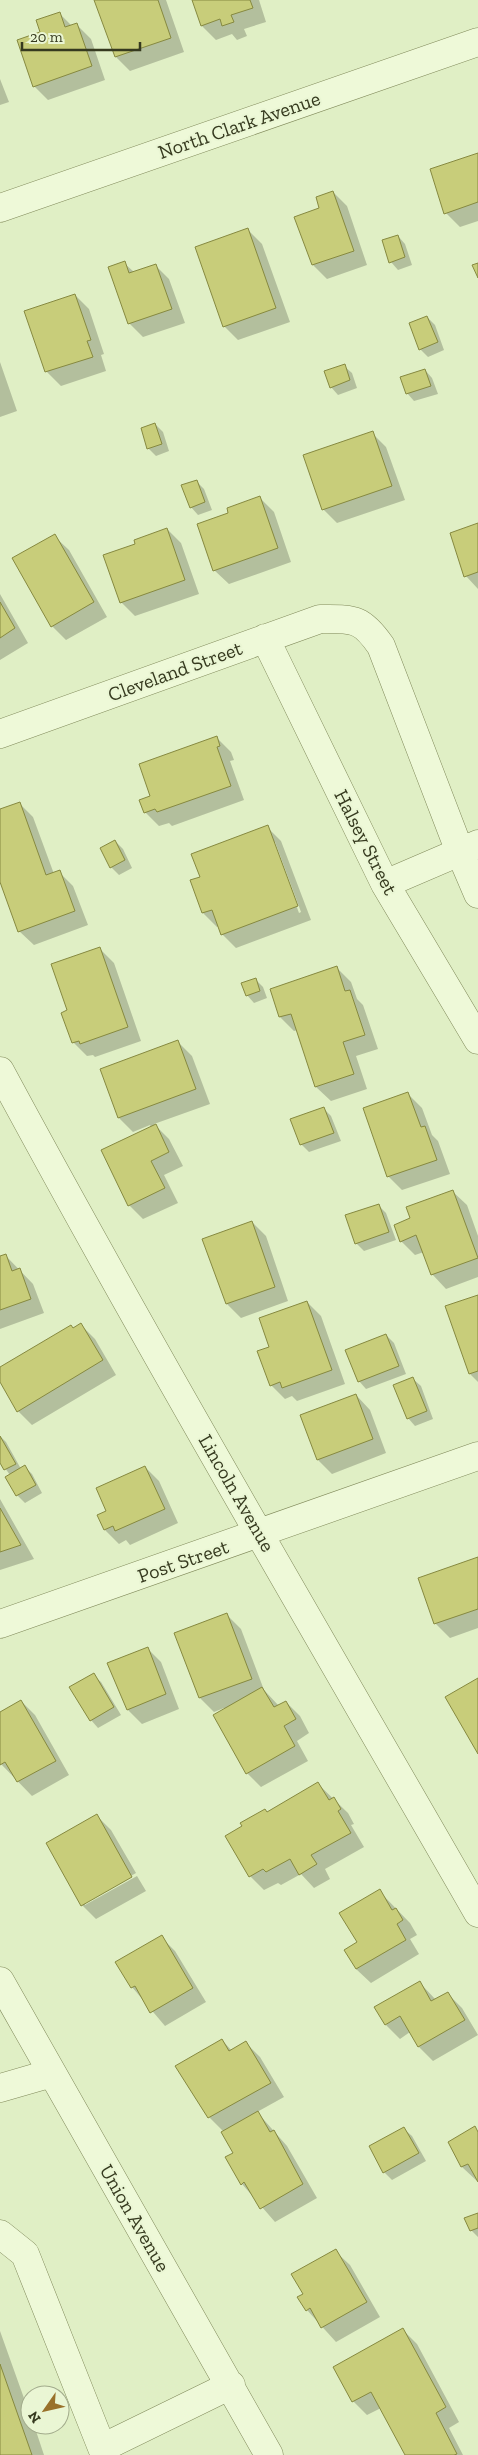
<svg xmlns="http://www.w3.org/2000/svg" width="478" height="2455" viewBox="0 0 478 2455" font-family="'Zilla Slab',serif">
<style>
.shadow{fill:#0003;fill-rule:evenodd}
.building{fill:#c8cd7a;stroke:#868940}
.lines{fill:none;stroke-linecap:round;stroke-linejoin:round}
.minor-casing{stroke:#818a5b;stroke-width:29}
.minor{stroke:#eef9d8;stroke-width:28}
.labels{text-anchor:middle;stroke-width:4;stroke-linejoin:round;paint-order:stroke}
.street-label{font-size:20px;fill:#363a1f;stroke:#eaf6d4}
</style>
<rect width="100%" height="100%" fill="#e0efc5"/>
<path class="shadow" d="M 96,0 L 166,0 L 184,52 L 130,71 L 116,57 Z
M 193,0 L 259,0 L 266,22 L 244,29 L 247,36 L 237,40 L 232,34 L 216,40 L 202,26 Z
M 59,13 L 72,26 L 77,25 L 91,39 L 105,80 L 48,100 L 34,86 L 42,33 Z
M 0,79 L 9,102 L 0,105 Z
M 478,155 L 478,221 L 460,227 L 446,213 Z
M 333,192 L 347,206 L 367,265 L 327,279 L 313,265 Z
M 248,230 L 262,244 L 290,322 L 238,340 L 224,326 Z
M 398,236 L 405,244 L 412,265 L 398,270 L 391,262 Z
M 124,263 L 134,272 L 155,265 L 169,279 L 185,323 L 143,337 L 129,323 Z
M 75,295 L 89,309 L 104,354 L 101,355 L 106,371 L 61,386 L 47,372 L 26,312 Z
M 427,317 L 435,325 L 444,350 L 428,357 L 420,349 Z
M 0,362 L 17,411 L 0,417 Z
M 344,366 L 352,373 L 357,388 L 338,395 L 331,387 Z
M 425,370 L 432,378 L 438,394 L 414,401 L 407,393 Z
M 155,424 L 163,432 L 169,451 L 156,456 L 148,448 Z
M 372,433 L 386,447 L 405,500 L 337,523 L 323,509 Z
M 196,481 L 204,489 L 212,510 L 198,515 L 191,507 Z
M 260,498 L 274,512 L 291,562 L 229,584 L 214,570 Z
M 478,525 L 478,589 L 466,576 Z
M 167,529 L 181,543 L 199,594 L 135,616 L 121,602 L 136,545 Z
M 54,536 L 69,550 L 107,617 L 66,640 L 52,626 Z
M 0,594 L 28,643 L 0,660 Z
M 217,738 L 231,752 L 234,760 L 230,761 L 244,800 L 172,826 L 169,823 L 159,826 L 145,812 L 152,797 Z
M 19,803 L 33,817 L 54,874 L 59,872 L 73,886 L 88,925 L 34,945 L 19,931 L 0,878 L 0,810 Z
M 267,827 L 281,841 L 311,920 L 236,948 L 222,934 L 219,926 L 217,927 L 203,913 L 191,881 L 202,877 ZM 273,842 L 275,842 L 301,912 L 299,913 Z
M 115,841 L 123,849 L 132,868 L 119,875 L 111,867 Z
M 100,949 L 114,963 L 141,1041 L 95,1057 L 93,1055 L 87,1056 L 73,1042 L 69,1011 Z
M 337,968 L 351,982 L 357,999 L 363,1005 L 378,1049 L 356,1056 L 367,1089 L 331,1101 L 316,1087 L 298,1030 L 294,1031 L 280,1017 L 271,990 Z
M 255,979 L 263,987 L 267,998 L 254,1003 L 247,995 Z
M 178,1042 L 192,1056 L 210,1104 L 154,1124 L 169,1139 L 183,1166 L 164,1175 L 178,1203 L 143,1219 L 129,1205 L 151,1127 L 150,1125 L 133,1132 L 119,1118 L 101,1070 Z
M 408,1094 L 422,1108 L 432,1135 L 438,1141 L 450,1174 L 402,1190 L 388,1176 Z
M 323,1108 L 331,1116 L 341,1141 L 309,1152 L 301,1144 Z
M 452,1191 L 467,1205 L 478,1236 L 478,1277 L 446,1289 L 432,1274 L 424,1252 L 415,1255 L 401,1241 L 412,1219 Z
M 378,1205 L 386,1213 L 396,1240 L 364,1251 L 356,1243 Z
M 252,1222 L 266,1236 L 288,1301 L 241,1318 L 227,1304 Z
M 5,1255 L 33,1284 L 44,1313 L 0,1329 L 0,1257 Z
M 478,1297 L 478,1382 L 470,1374 L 447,1307 Z
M 307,1302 L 321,1316 L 345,1384 L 297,1401 L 292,1396 L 285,1399 L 271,1385 Z
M 81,1325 L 95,1339 L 116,1375 L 32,1425 L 18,1411 L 0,1380 L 0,1368 Z
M 386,1335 L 394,1343 L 406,1374 L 366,1389 L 359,1381 Z
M 413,1379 L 421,1386 L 433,1419 L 415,1426 L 408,1418 Z
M 356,1395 L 370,1410 L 386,1453 L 332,1474 L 318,1460 Z
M 0,1436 L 6,1442 L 21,1469 L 25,1467 L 32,1474 L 42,1493 L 25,1503 L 17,1495 L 6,1477 L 10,1475 L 0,1461 Z
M 145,1467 L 159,1481 L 178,1523 L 130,1545 L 126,1540 L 119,1544 L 105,1530 L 99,1516 L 108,1512 Z
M 0,1499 L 34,1559 L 0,1570 Z
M 478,1558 L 478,1628 L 450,1638 L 436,1624 L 420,1579 Z
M 227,1615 L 241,1629 L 264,1690 L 279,1706 L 286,1702 L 300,1716 L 309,1733 L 297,1741 L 308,1761 L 261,1787 L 247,1773 L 224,1708 L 214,1712 L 200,1698 Z
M 147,1648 L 161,1662 L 179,1709 L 142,1724 L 128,1710 Z
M 93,1675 L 101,1682 L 121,1715 L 98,1728 L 91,1720 Z
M 21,1701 L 35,1715 L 69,1775 L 32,1796 L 0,1763 L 0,1713 Z
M 318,1784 L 348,1813 L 354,1824 L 351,1825 L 364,1847 L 325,1869 L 330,1879 L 314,1888 L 301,1874 L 281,1885 L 278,1883 L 264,1890 L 250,1876 L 267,1813 Z
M 97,1816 L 111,1830 L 136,1873 L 85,1902 L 85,1905 L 137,1876 L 146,1891 L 96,1919 L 82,1905 Z
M 379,1891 L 410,1923 L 417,1935 L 410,1939 L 419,1954 L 371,1983 L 356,1969 L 358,1943 Z
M 161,1937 L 175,1951 L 206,2002 L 165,2026 L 132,1987 Z
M 420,1983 L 436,2000 L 448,1994 L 462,2008 L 478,2035 L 433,2061 L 419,2047 L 410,2032 L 400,2039 L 386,2025 Z
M 222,2040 L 232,2051 L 246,2043 L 260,2057 L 284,2097 L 257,2112 L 287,2146 L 317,2198 L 275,2222 L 242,2184 L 235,2153 L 224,2132 L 209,2117 Z
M 475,2128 L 478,2131 L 477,2181 L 462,2167 L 449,2143 Z
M 404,2129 L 412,2136 L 426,2161 L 392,2180 L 384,2172 Z
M 478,2215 L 478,2237 L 471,2230 Z
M 335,2251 L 350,2265 L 380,2317 L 336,2342 L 307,2310 L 304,2294 Z
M 403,2330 L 417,2344 L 459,2422 L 449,2428 L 463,2455 L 406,2455 L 381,2408 L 367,2415 L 353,2401 Z
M 0,2331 L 30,2415 L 30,2425 L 34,2425 L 44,2455 L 0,2455 Z"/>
<path class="building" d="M 94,0 L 158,0 L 171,38 L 115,57 Z
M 192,0 L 250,0 L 253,8 L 231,15 L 234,22 L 222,26 L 220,19 L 201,26 Z
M 60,12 L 65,27 L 77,23 L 92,66 L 33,87 L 17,40 L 40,32 L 36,20 Z
M 478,153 L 478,202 L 444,214 L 430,169 Z
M 333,191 L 354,251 L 312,265 L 294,217 L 319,208 L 316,197 Z
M 248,228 L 276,308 L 223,327 L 195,247 Z
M 398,235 L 405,257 L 389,263 L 382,240 Z
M 125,261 L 129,273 L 156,264 L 172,309 L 128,324 L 108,267 Z
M 478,263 L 478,278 L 472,265 Z
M 75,294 L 91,340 L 87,341 L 93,357 L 45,372 L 24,311 Z
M 427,316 L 438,342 L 419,350 L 409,323 Z
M 345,364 L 350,380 L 330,388 L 324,371 Z
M 425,369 L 431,386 L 406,394 L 400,377 Z
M 155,423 L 162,444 L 147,449 L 141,428 Z
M 373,431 L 392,486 L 322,510 L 303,455 Z
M 197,480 L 205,502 L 190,508 L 181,485 Z
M 260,496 L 278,548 L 213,571 L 197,524 L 228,513 L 227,508 Z
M 478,523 L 478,572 L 464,577 L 450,533 Z
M 167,528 L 185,580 L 120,603 L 103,555 L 135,544 L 134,540 Z
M 55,534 L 94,602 L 51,627 L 12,558 Z
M 0,602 L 15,628 L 0,638 Z
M 217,736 L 220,746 L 217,747 L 231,786 L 157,812 L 155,809 L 144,813 L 139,800 L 150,796 L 139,764 Z
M 20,802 L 46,875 L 60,870 L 75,911 L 18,932 L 0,882 L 0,809 Z
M 268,825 L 298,906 L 221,935 L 212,910 L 202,913 L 190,880 L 200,877 L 191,854 Z
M 115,840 L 125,860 L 110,868 L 100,848 Z
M 100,947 L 128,1027 L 80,1044 L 79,1041 L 72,1043 L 61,1013 L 67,1010 L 51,964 Z
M 337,966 L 345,991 L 350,990 L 365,1035 L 343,1042 L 354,1074 L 315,1087 L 291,1014 L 279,1017 L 270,989 Z
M 256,978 L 260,991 L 246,996 L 241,983 Z
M 178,1040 L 196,1089 L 118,1118 L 100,1069 Z
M 408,1092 L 421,1127 L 425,1126 L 437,1160 L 387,1177 L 363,1108 Z
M 324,1107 L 334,1133 L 300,1145 L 290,1119 Z
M 156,1124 L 169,1152 L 151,1161 L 165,1188 L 128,1206 L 101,1150 Z
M 453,1190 L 478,1258 L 431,1275 L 416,1235 L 400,1242 L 394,1225 L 410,1218 L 406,1207 Z
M 379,1204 L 389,1232 L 355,1244 L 345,1215 Z
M 252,1221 L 275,1287 L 226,1304 L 202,1239 Z
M 6,1254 L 12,1271 L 20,1268 L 31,1299 L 0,1310 L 0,1256 Z
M 478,1295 L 478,1371 L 469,1374 L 445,1306 Z
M 307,1301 L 332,1370 L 282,1388 L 280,1382 L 270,1386 L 257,1351 L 269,1347 L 259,1318 Z
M 81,1323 L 103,1360 L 17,1412 L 0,1382 L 0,1367 L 71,1325 L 73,1328 Z
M 386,1334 L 399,1366 L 358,1382 L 345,1350 Z
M 413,1377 L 427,1411 L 407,1419 L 393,1385 Z
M 356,1394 L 373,1439 L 317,1460 L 300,1415 Z
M 0,1436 L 16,1464 L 4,1470 L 0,1463 Z
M 25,1465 L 36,1485 L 16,1496 L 5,1477 Z
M 145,1466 L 165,1509 L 115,1531 L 113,1526 L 104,1530 L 97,1515 L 106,1511 L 96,1488 Z
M 0,1508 L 21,1545 L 0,1552 Z
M 478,1557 L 478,1609 L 434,1624 L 418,1578 Z
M 227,1613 L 252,1679 L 199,1698 L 174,1633 Z
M 148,1647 L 166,1694 L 127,1710 L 107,1663 Z
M 94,1673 L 114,1707 L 90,1721 L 69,1687 Z
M 478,1678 L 478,1754 L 445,1697 Z
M 262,1687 L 274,1707 L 286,1701 L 296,1719 L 284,1726 L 295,1746 L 246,1774 L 213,1715 Z
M 21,1700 L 56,1761 L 17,1782 L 5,1762 L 0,1765 L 0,1712 Z
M 318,1782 L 329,1800 L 334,1797 L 341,1809 L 338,1811 L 351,1833 L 311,1855 L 317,1864 L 299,1875 L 290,1859 L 266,1872 L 263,1869 L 249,1877 L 225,1836 L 242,1826 L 240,1823 L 265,1809 L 267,1812 Z
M 97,1814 L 132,1877 L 81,1906 L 46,1843 Z
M 380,1889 L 392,1910 L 396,1908 L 403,1920 L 397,1924 L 406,1940 L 356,1969 L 344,1950 L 357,1942 L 339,1913 Z
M 162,1935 L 193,1988 L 150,2013 L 135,1986 L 131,1988 L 115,1962 Z
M 420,1981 L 431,2001 L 448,1992 L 465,2020 L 418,2047 L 400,2016 L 385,2025 L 374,2007 Z
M 222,2039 L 229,2051 L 246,2041 L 271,2083 L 208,2118 L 175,2066 Z
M 258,2111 L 270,2132 L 274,2130 L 303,2184 L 260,2209 L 244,2182 L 241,2185 L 225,2157 L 233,2153 L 221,2132 Z
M 475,2126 L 478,2132 L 478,2182 L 468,2164 L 461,2167 L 448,2142 Z
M 404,2127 L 419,2153 L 383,2173 L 369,2146 Z
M 478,2213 L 478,2228 L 470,2231 L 464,2218 Z
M 336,2249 L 367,2302 L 321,2328 L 310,2308 L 306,2311 L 297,2297 L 303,2294 L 291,2274 Z
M 403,2328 L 446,2407 L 436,2413 L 457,2454 L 454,2455 L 405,2455 L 371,2392 L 352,2402 L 333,2367 Z
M 0,2364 L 32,2455 L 0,2455 Z"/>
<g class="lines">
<g class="minor-casing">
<path id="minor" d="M 0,208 L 478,42
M 265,638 L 385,884 L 478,1040
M 0,734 L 320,619 C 353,619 361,617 381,646 L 460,852 L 478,894
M 385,884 L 478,844
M 0,1071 C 153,1355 317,1633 478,1913
M 0,1624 L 478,1456
M 0,1981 L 269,2455
M 0,2088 L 52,2073
M 0,2234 L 25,2254 L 102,2448 L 231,2385"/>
</g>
<use href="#minor" class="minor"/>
</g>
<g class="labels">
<g class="street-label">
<text transform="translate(239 125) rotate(-19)" y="7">North Clark Avenue</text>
<text transform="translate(175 671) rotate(-20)" y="7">Cleveland Street</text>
<text transform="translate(366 842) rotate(63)" y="7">Halsey Street</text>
<text transform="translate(237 1493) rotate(60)" y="7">Lincoln Avenue</text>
<text transform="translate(183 1561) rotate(-19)" y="7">Post Street</text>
<text transform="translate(135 2218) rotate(60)" y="7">Union Avenue</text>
</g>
</g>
<g transform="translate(45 2410) rotate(236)"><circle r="24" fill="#eaf6d4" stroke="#a2ab8c"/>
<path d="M0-4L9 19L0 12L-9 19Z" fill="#99712a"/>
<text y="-8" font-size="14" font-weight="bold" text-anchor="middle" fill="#363a1f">N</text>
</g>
<path d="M22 42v8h118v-8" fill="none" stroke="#363a1f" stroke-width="2.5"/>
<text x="30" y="42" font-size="15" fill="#363a1f" stroke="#eaf6d4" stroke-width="4" paint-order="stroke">20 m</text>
</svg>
